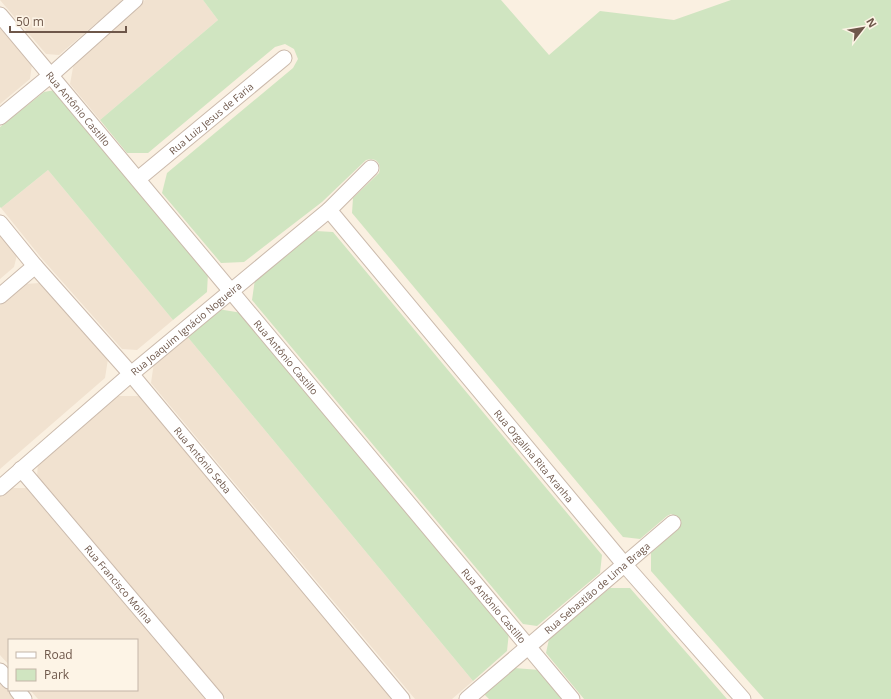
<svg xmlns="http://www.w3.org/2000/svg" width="891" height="699" viewBox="0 0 891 699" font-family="'Open Sans',sans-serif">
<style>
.residential{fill:#f1e2d0}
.green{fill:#d0e5c1}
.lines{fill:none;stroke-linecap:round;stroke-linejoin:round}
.street-casing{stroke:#cbbaac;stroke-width:17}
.street{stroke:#fff;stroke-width:15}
.labels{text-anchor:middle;stroke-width:4;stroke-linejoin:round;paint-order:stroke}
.street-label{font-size:10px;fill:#6e574a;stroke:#fdf4e6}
</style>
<rect width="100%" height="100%" fill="#faf0e1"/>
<path class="residential" d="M 0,0 L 121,0 L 122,1 L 59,55 L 46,54 Z
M 145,0 L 203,0 L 218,20 L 100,120 L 70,84 L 74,62 Z
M 0,25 L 32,64 L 30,79 L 0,104 Z
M 48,170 L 173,320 L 137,350 L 122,349 L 43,260 L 1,208 Z
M 0,234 L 17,255 L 14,267 L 0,279 Z
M 40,283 L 108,359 L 105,378 L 0,469 L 0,305 L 25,284 Z
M 186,335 L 473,681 L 452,699 L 415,699 L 151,383 L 154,362 Z
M 114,396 L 140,396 L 393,699 L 226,699 L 37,477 L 38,462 Z
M 9,488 L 26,488 L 205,699 L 38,699 L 30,690 L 137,690 L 137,640 L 9,640 L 9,665 L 0,655 L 0,496 Z
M 0,678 L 9,690 L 18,699 L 0,699 Z"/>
<path class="green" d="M 203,0 L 501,0 L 549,55 L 600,11 L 674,20 L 731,0 L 891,0 L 891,699 L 764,699 L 651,571 L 651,553 L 678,529 L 680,526 L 679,518 L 671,514 L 667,516 L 640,539 L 623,537 L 352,213 L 353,198 L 379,173 C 382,163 376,157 366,160 L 322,202 L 244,262 L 221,263 L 162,193 L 167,173 L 293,68 L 298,59 L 294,49 L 285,44 L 275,47 L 148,153 L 127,153 L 100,120 L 218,20 Z
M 55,90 L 208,273 L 207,292 L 173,320 L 48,170 L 1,208 L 0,207 L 0,127 L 44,92 Z
M 316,231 L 333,232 L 602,555 L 600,573 L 537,626 L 523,624 L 252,300 L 255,279 Z
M 218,309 L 242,313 L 509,632 L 507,651 L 473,681 L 186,335 Z
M 610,588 L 630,588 L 727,699 L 584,699 L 546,653 L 549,639 Z
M 514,668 L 540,670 L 563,699 L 489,699 L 484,694 Z"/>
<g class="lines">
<g class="street-casing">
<g id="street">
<path id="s1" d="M 0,15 L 572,699"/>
<path d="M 0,117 L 51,75 L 135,0"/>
<path id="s2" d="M 138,179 L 284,58"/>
<path id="s3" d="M 329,210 L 624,564 L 743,699"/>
<path id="s4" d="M 0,223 L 35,266 L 131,374 L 402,699"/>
<path d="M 0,296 L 35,266"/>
<path id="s5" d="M 21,469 L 216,699"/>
<path id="s6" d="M 0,488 L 131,374 L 329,210 L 371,168"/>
<path d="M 0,671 L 9,681"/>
<path d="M 17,690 L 24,699"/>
<path id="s7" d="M 467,699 L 673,523"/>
</g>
</g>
<use href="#street" class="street"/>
</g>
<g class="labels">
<g class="street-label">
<text dy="4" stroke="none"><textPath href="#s1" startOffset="122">Rua Antônio Castillo</textPath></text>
<text dy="4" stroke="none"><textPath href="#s2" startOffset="95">Rua Luiz Jesus de Faria</textPath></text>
<text dy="4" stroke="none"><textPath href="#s6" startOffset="245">Rua Joaquim Ignácio Nogueira</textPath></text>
<text dy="4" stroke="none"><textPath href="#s1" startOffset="446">Rua Antônio Castillo</textPath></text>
<text dy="4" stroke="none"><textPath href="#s3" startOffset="320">Rua Orgalina Rita Aranha</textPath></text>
<text dy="4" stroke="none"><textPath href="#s4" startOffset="312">Rua Antônio Seba</textPath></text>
<text dy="4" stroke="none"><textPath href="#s5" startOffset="151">Rua Francisco Molina</textPath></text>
<text dy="4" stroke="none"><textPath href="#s7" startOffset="171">Rua Sebastião de Lima Braga</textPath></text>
<text dy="4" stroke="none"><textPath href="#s1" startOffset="770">Rua Antônio Castillo</textPath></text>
</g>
</g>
<rect x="8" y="639" width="130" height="52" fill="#fdf4e6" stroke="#c4b5a8"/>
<rect x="16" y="652" width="20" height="6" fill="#ffffff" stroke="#c4b5a8"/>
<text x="44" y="659" font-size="12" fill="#6e574a">Road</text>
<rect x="16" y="669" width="20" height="12" fill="#d0e5c1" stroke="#c4b5a8"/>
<text x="44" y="679" font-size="12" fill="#6e574a">Park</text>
<g transform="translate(863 28) rotate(59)" stroke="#fdf4e6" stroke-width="3" paint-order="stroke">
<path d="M0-3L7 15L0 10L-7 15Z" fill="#6e574a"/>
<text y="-6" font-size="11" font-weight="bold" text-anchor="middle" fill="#6e574a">N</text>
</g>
<path d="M10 26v6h116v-6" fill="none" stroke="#6e574a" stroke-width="2"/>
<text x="16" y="26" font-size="12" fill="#6e574a" stroke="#fdf4e6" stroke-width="3" paint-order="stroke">50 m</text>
</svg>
